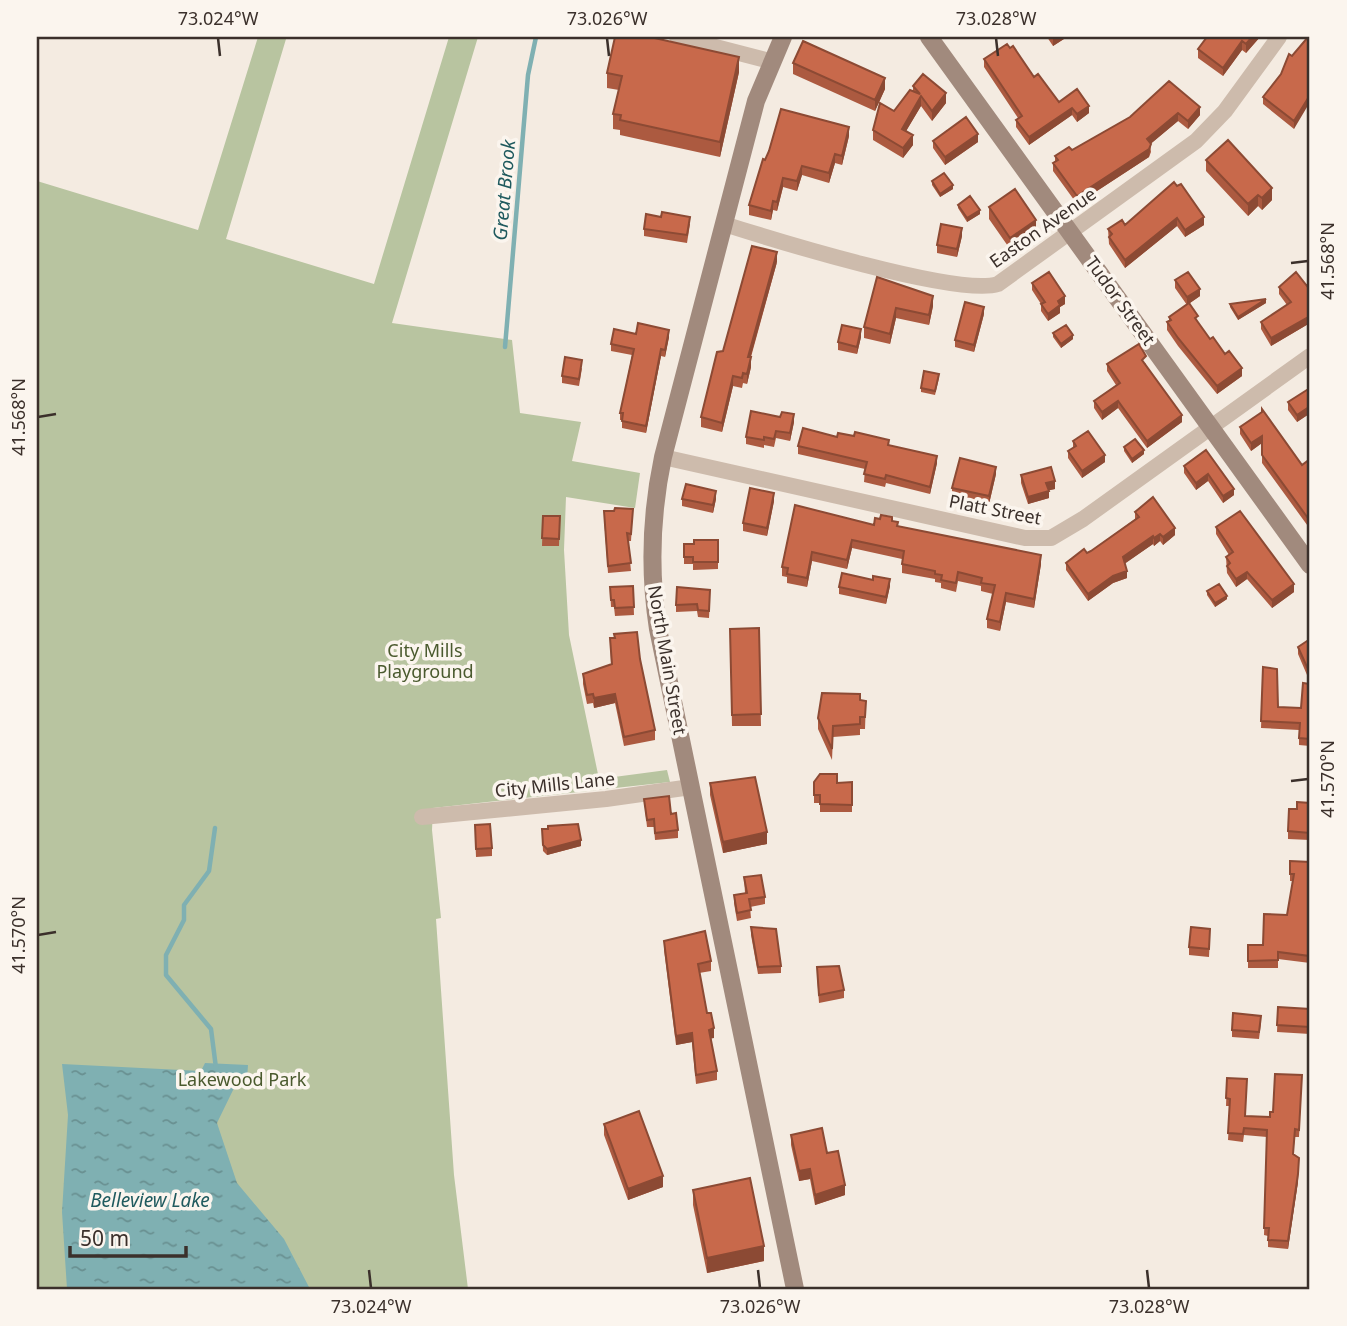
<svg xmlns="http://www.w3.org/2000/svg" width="1347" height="1326" viewBox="0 0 1347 1326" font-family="'Noto Sans',sans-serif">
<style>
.green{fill:#b8c4a0}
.water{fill:url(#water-ripples)}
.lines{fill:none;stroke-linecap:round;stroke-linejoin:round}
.stream{stroke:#7fb0b2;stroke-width:4.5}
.street{stroke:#cdbbac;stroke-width:16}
.secondary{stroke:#a18a7d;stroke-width:18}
.wall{fill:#ac5a40}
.shaded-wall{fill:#8c4a34}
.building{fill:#c8694b;stroke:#8c4a34;stroke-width:2}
.ticks{fill:none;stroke:#3b302b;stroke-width:2.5}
.labels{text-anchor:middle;stroke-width:7;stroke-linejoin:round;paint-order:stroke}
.street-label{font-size:18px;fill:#3b302b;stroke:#fbf5ee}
.park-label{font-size:18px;fill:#4a5a2e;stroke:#fbf5ee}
.water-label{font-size:19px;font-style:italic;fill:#1f5a5e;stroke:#fbf5ee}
.neatline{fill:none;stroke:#3b302b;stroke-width:2.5}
.ticks-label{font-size:18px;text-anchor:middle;fill:#3b302b}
</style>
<defs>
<pattern id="water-ripples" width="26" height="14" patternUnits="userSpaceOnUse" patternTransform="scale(1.75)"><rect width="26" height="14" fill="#7fb0b2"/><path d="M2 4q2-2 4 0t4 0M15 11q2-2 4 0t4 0" fill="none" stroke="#699091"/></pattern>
</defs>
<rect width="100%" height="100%" fill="#f4ebe1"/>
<path class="green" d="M 258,37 L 286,39 L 226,239 L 374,284 L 449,37 L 478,37 L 392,323 L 512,340 L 520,413 L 581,422 L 572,461 L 640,473 L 635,508 L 566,497 L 564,550 L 569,635 L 599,779 L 667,770 L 670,782 L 433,808 L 432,830 L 441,918 L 436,919 L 454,1175 L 468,1289 L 37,1289 L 37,181 L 198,230 Z"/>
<path class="water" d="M 205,1063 L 248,1065 L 247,1080 L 235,1086 L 217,1123 L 237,1183 L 284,1239 L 310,1289 L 67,1289 L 62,1212 L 68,1115 L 62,1064 L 201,1071 Z"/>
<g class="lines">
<path class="stream" d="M 505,347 L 528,75 L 536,37
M 215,828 L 209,871 L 184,905 L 184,920 L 166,955 L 166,975 L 211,1029 L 216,1068"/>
<path class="street" d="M 677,37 L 770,61
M 724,224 C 771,239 958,297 998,284 L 1196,141 L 1225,111 L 1279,37
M 663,457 L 1025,538 L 1051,538 L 1083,519 L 1310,356
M 422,817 L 606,799 L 691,787"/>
<path class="secondary" d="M 783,37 L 756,101 L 663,457 C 651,514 649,571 658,629 L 795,1289
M 929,37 L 1310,565"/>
</g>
<path class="wall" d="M 1047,37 L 1067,37 L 1053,46 Z
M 1260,37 L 1246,53 L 1242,50 L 1223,76 L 1198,58 L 1198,49 Z
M 1308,37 L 1294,129 L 1263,104 L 1263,97 L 1281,74 L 1292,56 Z
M 984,59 L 1034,77 L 1059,102 L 1089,113 L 1077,122 L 1072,115 L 1029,145 L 1016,127 L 1016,120 L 1018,118 L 984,67 Z
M 793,63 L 885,89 L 875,111 L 793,74 Z
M 739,72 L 720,157 L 620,135 L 620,130 L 613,129 L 613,114 L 619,90 L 607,88 L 607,73 Z
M 1169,81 L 1200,115 L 1188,129 L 1178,121 L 1150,144 L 1151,152 L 1149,157 L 1077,204 L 1053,171 L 1053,163 L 1055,161 L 1055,156 L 1072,150 L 1130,117 Z
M 913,86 L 946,103 L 932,121 L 921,106 L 906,131 L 913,145 L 903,158 L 873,140 L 873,130 L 913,92 Z
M 849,136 L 842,165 L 835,163 L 829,183 L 802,175 L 797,191 L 783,187 L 777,211 L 773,210 L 771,220 L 749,215 L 749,205 L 765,160 Z
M 933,141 L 978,142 L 945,165 L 933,148 Z
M 1206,160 L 1272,200 L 1262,210 L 1258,206 L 1248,216 L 1206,171 Z
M 932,181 L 953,189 L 940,197 L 932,185 Z
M 1174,182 L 1204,225 L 1185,237 L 1177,226 L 1125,268 L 1109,244 L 1108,229 L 1125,225 Z
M 958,205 L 980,214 L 967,222 L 958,208 Z
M 989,207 L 1036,231 L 1010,249 L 989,219 Z
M 661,217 L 690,224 L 687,243 L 644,236 L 644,229 Z
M 962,236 L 957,257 L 937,253 L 937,245 Z
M 777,262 L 751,357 L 751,367 L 747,384 L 743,383 L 742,388 L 733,386 L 722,432 L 701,427 L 701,417 L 723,351 Z
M 877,277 L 933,306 L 929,325 L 896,318 L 890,344 L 864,338 L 864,327 Z
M 1175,280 L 1200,296 L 1190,303 L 1198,322 L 1210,339 L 1242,376 L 1217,394 L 1178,346 L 1167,330 L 1167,322 L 1169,321 L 1169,317 L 1187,305 L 1175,288 Z
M 1032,283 L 1065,304 L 1060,307 L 1060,313 L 1048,321 L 1041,311 L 1041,304 L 1032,290 Z
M 1310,283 L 1310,323 L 1271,346 L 1261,329 L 1261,322 L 1287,305 L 1279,294 L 1279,287 L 1307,286 Z
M 1266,303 L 1238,320 L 1230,307 L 1230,304 Z
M 984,314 L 974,352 L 955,347 L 955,340 Z
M 1053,333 L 1073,339 L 1061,348 L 1053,337 Z
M 636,334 L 669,337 L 665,357 L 661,356 L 646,433 L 622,428 L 622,420 L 620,420 L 620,413 L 632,355 L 611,351 L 611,344 Z
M 861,337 L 857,354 L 838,350 L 838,342 Z
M 1146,363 L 1145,364 L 1182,422 L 1147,448 L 1118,408 L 1102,420 L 1094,408 L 1094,401 L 1116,385 L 1107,371 L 1107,364 Z
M 582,368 L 579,386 L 562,383 L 562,376 Z
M 939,378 L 935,395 L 921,392 L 921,388 Z
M 1310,388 L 1310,415 L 1309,414 L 1297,422 L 1288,410 L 1288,402 Z
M 794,422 L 790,441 L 776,438 L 774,447 L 764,445 L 764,448 L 746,444 L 746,437 Z
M 1240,427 L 1302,465 L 1310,459 L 1310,529 L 1262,463 L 1262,443 L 1251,451 L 1240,434 Z
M 837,437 L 889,445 L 937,463 L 930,494 L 886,483 L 885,487 L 864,482 L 865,469 L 798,454 L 798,446 Z
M 1073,441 L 1105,462 L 1082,478 L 1068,458 L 1068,451 L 1073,448 Z
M 1124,447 L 1144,454 L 1132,463 L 1124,451 Z
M 1206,450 L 1234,495 L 1223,503 L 1208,481 L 1196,490 L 1184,473 L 1184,466 Z
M 996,474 L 989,504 L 952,495 L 952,488 Z
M 1021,475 L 1055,489 L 1049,490 L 1049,498 L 1028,504 L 1021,483 Z
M 682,499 L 716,499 L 713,513 L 682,506 Z
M 774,501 L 767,536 L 743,531 L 743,523 Z
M 795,505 L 874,525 L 892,521 L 898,526 L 1041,564 L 1034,608 L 1006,602 L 1000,631 L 987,628 L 987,619 L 993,594 L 981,591 L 981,586 L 958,581 L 956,592 L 941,588 L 941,583 L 935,582 L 935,579 L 902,573 L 902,559 L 852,548 L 847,569 L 812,561 L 807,587 L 787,583 L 787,577 L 782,576 L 782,567 Z
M 633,509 L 631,541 L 628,541 L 631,571 L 608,573 L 604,518 L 614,511 Z
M 1135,512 L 1175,535 L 1163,545 L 1160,541 L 1154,546 L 1153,544 L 1125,563 L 1127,578 L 1113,583 L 1088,601 L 1066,570 L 1066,563 L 1091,551 L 1135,519 Z
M 543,516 L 560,516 L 559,546 L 542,546 Z
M 1216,527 L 1294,592 L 1272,608 L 1247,579 L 1236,587 L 1227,573 L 1226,557 L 1229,555 L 1216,534 Z
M 718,540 L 718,569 L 693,570 L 693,564 L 684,564 L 684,544 L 694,544 Z
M 633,586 L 634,615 L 615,616 L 614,607 L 611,607 L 610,587 Z
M 890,586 L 886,604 L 839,594 L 839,587 Z
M 1207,591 L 1227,599 L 1215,607 L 1207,595 Z
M 710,598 L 709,618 L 698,617 L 697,611 L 676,612 L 676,605 Z
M 759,628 L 761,726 L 732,726 L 730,629 Z
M 610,638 L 640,659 L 655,730 L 655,740 L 624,746 L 615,703 L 594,708 L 593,703 L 587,704 L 583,684 L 583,674 L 611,665 Z
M 1310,639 L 1307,675 L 1298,654 L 1298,647 Z
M 1263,667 L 1278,707 L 1301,708 L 1310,684 L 1310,746 L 1299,745 L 1299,730 L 1261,728 Z
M 860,700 L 866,701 L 865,729 L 860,729 L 860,735 L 833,737 L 832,760 L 818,729 L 818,718 Z
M 814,782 L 852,782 L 852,812 L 820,812 L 820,803 L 814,803 Z
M 710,783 L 767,844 L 723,853 L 710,795 Z
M 644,799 L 671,814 L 678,830 L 678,838 L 655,840 L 654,827 L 647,827 Z
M 1310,803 L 1310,840 L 1288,839 L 1288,831 L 1297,809 Z
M 542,829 L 581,846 L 547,855 L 543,851 Z
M 475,833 L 492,848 L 492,856 L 476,857 Z
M 1290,861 L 1310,862 L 1310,963 L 1278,959 L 1278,968 L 1248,968 L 1248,945 L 1263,945 L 1287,915 L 1293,881 L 1290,881 Z
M 744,877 L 765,897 L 765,904 L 750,907 L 751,918 L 737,921 L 734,903 L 734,895 L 745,893 Z
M 751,927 L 781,966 L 781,973 L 758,974 L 751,935 Z
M 1210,936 L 1209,957 L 1189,955 L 1189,947 Z
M 664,941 L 711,961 L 711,971 L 699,973 L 707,1013 L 714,1038 L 711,1038 L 717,1071 L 717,1080 L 696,1084 L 692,1042 L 676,1045 L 664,950 Z
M 817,975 L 844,990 L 844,998 L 819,1003 Z
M 1278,1007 L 1310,1009 L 1310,1034 L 1277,1032 Z
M 1261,1023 L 1259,1039 L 1232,1037 L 1232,1030 Z
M 1302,1075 L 1299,1137 L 1295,1137 L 1293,1154 L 1298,1182 L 1288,1249 L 1268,1247 L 1268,1236 L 1264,1235 L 1267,1137 L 1244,1135 L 1243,1142 L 1228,1140 L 1230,1106 L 1226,1106 L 1227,1078 L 1245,1116 L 1270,1117 Z
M 604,1124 L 663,1187 L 628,1200 L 604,1135 Z
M 791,1135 L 827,1153 L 845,1195 L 815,1205 L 810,1179 L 799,1181 L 791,1145 Z
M 693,1190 L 764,1261 L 707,1273 L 693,1205 Z"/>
<path class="shaded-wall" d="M 1056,37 L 1067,37 L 1053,46 L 1053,38 Z
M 1252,37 L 1260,37 L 1246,53 L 1246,44 Z
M 1242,41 L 1242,50 L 1223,76 L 1223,68 Z
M 739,57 L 739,72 L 720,157 L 720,142 Z
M 885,78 L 885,89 L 875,111 L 875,100 Z
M 946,93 L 946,103 L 932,121 L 932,111 Z
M 1310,95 L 1310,102 L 1294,129 L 1294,121 Z
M 921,96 L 921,106 L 902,138 L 902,129 Z
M 1089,106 L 1089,113 L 1077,122 L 1077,114 Z
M 1200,107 L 1200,115 L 1188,129 L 1188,121 Z
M 1072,108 L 1072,115 L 1029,145 L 1029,137 Z
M 1178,113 L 1178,121 L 1147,147 L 1147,139 Z
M 849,127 L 849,136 L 842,165 L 842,156 Z
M 978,134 L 978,142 L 945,165 L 945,157 Z
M 913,135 L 913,145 L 903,158 L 903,148 Z
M 1151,144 L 1149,157 L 1077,204 L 1077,196 Z
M 835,154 L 835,163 L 829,183 L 829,173 Z
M 802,166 L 802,175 L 797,191 L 797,181 Z
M 783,178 L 783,187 L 777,211 L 777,202 Z
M 953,185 L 953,189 L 940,197 L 940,194 Z
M 1272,188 L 1272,200 L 1262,210 L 1262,198 Z
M 1258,195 L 1258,206 L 1248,216 L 1248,204 Z
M 773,201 L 773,210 L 771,220 L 771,211 Z
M 980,210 L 980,214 L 967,222 L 967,218 Z
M 1204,217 L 1204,225 L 1185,237 L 1185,230 Z
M 1177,218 L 1177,226 L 1125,268 L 1125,260 Z
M 1036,220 L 1036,231 L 1010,249 L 1010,238 Z
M 962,228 L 962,236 L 957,257 L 957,249 Z
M 777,252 L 777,262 L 748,366 L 748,357 Z
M 1200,289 L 1200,296 L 1187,305 L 1187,297 Z
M 933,296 L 933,306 L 929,325 L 929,315 Z
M 1065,296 L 1065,304 L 1060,307 L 1060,313 L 1048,321 L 1048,314 L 1058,301 Z
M 1266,299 L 1266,303 L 1238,320 L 1238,317 Z
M 984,307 L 984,314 L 974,352 L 974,345 Z
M 896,308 L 896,318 L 890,344 L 890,334 Z
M 1310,316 L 1310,323 L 1271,346 L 1271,338 Z
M 861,329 L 861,337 L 857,354 L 857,347 Z
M 669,330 L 669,337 L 665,357 L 665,350 Z
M 1073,335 L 1073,339 L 1061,348 L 1061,344 Z
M 661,349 L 661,356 L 646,433 L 646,426 Z
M 751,357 L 751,367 L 747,384 L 747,374 Z
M 1242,368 L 1242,376 L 1217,394 L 1217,386 Z
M 733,376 L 733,386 L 722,432 L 722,423 Z
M 1118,401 L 1118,408 L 1102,420 L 1102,412 Z
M 1309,407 L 1309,414 L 1297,422 L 1297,415 Z
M 794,414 L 794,422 L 790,441 L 790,433 Z
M 1182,415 L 1182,422 L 1147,448 L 1147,441 Z
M 1262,436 L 1262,443 L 1251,451 L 1251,443 Z
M 1144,450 L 1144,454 L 1132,463 L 1132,459 Z
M 1105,455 L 1105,462 L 1082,478 L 1082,471 Z
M 937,456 L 937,463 L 930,494 L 930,487 Z
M 996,467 L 996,474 L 989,504 L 989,496 Z
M 1208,474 L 1208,481 L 1196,490 L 1196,483 Z
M 1055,481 L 1055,489 L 1046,491 L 1046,483 Z
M 1234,489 L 1234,495 L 1223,503 L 1223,496 Z
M 716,491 L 716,499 L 713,513 L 713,505 Z
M 1049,491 L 1049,498 L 1028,504 L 1028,497 Z
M 774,493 L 774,501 L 767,536 L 767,528 Z
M 1175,528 L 1175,535 L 1163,545 L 1163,537 Z
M 1160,534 L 1160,541 L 1154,546 L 1154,538 Z
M 1153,536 L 1153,544 L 1123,565 L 1123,557 Z
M 852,540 L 852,548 L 847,569 L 847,560 Z
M 812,552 L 812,561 L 807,587 L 807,578 Z
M 1041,555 L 1041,564 L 1034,608 L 1034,599 Z
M 1127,571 L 1127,578 L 1113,583 L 1088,601 L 1088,594 L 1113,576 Z
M 1247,572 L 1247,579 L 1236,587 L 1236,579 Z
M 890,579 L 890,586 L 886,604 L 886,597 Z
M 1294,584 L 1294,592 L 1272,608 L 1272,600 Z
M 1006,593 L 1006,602 L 1000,631 L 1000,622 Z
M 1227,596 L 1227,599 L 1215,607 L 1215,603 Z
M 1310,665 L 1310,673 L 1307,675 L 1307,667 Z
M 615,694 L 615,703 L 594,708 L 594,698 Z
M 767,832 L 767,844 L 723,853 L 723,842 Z
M 581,840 L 581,846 L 547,855 L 547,849 Z
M 714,1028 L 714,1038 L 709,1039 L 709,1030 Z
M 692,1033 L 692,1042 L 676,1045 L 676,1036 Z
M 1299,1158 L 1298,1182 L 1288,1249 L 1288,1241 Z
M 810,1169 L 810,1179 L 799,1181 L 799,1171 Z
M 663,1176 L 663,1187 L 628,1200 L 628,1189 Z
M 845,1185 L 845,1195 L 815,1205 L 815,1195 Z
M 764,1246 L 764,1261 L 707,1273 L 707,1258 Z"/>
<path class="building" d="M 615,37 L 650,37 L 739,57 L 720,142 L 620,120 L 621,115 L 613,114 L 622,76 L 607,73 Z
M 1207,37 L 1252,37 L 1246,44 L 1242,41 L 1223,68 L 1198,49 Z
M 1308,37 L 1310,37 L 1310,95 L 1294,121 L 1263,97 L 1281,74 L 1289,54 L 1292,56 Z
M 803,41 L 885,78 L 875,100 L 793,63 Z
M 1007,44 L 1010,48 L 1013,46 L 1034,77 L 1038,74 L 1059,102 L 1077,89 L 1089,106 L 1077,114 L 1072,108 L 1029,137 L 1016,120 L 1022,116 L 984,59 Z
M 923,74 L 946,93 L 932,111 L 921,96 L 902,129 L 913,135 L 903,148 L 873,130 L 880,103 L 894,111 L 910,90 L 920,94 L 913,86 Z
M 1169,81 L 1200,107 L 1188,121 L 1178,113 L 1147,139 L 1151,144 L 1149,149 L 1077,196 L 1053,163 L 1058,160 L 1055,156 L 1069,147 L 1072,150 L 1130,117 Z
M 781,109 L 849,127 L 842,156 L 835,154 L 829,173 L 802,166 L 797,181 L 783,178 L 777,202 L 773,201 L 771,211 L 749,205 L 763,159 L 765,160 L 769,151 Z
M 966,117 L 978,134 L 945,157 L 933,141 Z
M 1228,140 L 1272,188 L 1262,198 L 1258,195 L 1248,204 L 1206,160 Z
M 944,173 L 953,185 L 940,194 L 932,181 Z
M 1174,182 L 1177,186 L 1181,184 L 1204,217 L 1185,230 L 1177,218 L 1125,260 L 1109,237 L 1112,234 L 1108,229 L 1122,220 L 1125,225 Z
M 1015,189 L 1036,220 L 1010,238 L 989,207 Z
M 970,196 L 980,210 L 967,218 L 958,205 Z
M 662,212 L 690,217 L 687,235 L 644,229 L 646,214 L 661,217 Z
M 941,224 L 962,228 L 957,249 L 937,245 Z
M 752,246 L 777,252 L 748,357 L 751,357 L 747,374 L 743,373 L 742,378 L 733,376 L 722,423 L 701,417 L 717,352 L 723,351 Z
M 1049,272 L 1065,296 L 1058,301 L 1060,305 L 1048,314 L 1041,304 L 1045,302 L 1032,283 Z
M 1188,272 L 1200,289 L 1187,297 L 1175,280 Z
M 1296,272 L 1307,286 L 1310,283 L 1310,316 L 1271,338 L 1261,322 L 1291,302 L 1279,287 Z
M 877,277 L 933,296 L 929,315 L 896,308 L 890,334 L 864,327 Z
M 1266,299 L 1238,317 L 1230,304 Z
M 965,302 L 984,307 L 974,345 L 955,340 Z
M 1189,303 L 1198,316 L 1195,318 L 1210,339 L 1213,337 L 1225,354 L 1229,351 L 1242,368 L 1217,386 L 1178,338 L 1167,322 L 1171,320 L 1169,317 Z
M 638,323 L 669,330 L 665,350 L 661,349 L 646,426 L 622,421 L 623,413 L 620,413 L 634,349 L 611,344 L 614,329 L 636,334 Z
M 842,325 L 861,329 L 857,347 L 838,342 Z
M 1066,325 L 1073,335 L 1061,344 L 1053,333 Z
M 1139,344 L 1146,356 L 1142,360 L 1182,415 L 1147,441 L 1118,401 L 1102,412 L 1094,401 L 1120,383 L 1107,364 Z
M 565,357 L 582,360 L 579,379 L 562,376 Z
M 924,371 L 939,374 L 935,391 L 921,388 Z
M 1310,388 L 1310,408 L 1309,407 L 1297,415 L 1288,402 Z
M 1262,409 L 1302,465 L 1310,459 L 1310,521 L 1262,455 L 1262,436 L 1251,443 L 1240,427 L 1262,412 Z
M 751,411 L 780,417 L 782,412 L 794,414 L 790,433 L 776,431 L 774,439 L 764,437 L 764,440 L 746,437 Z
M 803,428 L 837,437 L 838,433 L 854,436 L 855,432 L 889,440 L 888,445 L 937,456 L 930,487 L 886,475 L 885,479 L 864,474 L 867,462 L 798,446 Z
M 1088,431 L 1105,455 L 1082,471 L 1068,451 L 1076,446 L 1073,441 Z
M 1135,439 L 1144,450 L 1132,459 L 1124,447 Z
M 1206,450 L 1234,489 L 1223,496 L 1208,474 L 1196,483 L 1184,466 Z
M 960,458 L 996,467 L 989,496 L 952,488 Z
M 1051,467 L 1055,481 L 1046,483 L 1049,491 L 1028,497 L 1021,475 Z
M 686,484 L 716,491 L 713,505 L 682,499 Z
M 750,488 L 774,493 L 767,528 L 743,523 Z
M 1153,497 L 1175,528 L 1163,537 L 1160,534 L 1154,538 L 1153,536 L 1123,557 L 1127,571 L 1113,576 L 1088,594 L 1066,563 L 1084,549 L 1087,553 L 1091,551 L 1139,517 L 1135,512 Z
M 795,505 L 874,525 L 875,518 L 880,519 L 881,515 L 892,517 L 892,521 L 898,522 L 897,526 L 1041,555 L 1034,599 L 1006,593 L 1000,622 L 987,619 L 995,585 L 981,583 L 982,578 L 958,572 L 956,583 L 941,580 L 942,575 L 935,574 L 935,571 L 902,564 L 904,551 L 852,540 L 847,560 L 812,552 L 807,578 L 787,574 L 788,568 L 782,567 Z
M 615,508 L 633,509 L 631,534 L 627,533 L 631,563 L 608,566 L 604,511 L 614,511 Z
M 1240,511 L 1294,584 L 1272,600 L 1247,572 L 1236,579 L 1227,566 L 1230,563 L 1226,557 L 1233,552 L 1216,527 Z
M 543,516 L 560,516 L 559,539 L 542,538 Z
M 694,540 L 718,540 L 718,562 L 693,562 L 693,557 L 684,557 L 684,544 L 694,544 Z
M 842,573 L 873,580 L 873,576 L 890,579 L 886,597 L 839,587 Z
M 1219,584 L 1227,596 L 1215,603 L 1207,591 Z
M 633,586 L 634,607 L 615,608 L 614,600 L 611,600 L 610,587 Z
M 677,587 L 710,590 L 709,611 L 698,610 L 697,604 L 676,605 Z
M 759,628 L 761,714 L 732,715 L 730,629 Z
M 637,632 L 640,659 L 655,730 L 624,737 L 615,694 L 594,698 L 593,694 L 587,695 L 583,674 L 612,664 L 610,638 L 615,638 L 614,634 Z
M 1310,639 L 1310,665 L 1307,667 L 1298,647 Z
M 1263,667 L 1277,669 L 1278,707 L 1301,708 L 1303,683 L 1310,684 L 1310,739 L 1299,738 L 1300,723 L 1261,721 Z
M 822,693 L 860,694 L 860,700 L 866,701 L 865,717 L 860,717 L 860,724 L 833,726 L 832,749 L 818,718 Z
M 820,774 L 837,774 L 837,783 L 852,782 L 852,805 L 820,804 L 820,795 L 814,795 L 814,782 Z
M 755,777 L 767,832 L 723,842 L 710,783 Z
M 669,796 L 671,814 L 676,813 L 678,830 L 655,833 L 654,819 L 647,820 L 644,799 Z
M 1297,802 L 1310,803 L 1310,833 L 1288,831 L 1289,809 L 1297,809 Z
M 490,824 L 492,848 L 476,849 L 475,825 Z
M 578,824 L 581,840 L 547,849 L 543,845 L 542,829 L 548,829 L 548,826 Z
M 1290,861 L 1310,862 L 1310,956 L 1278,952 L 1278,960 L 1248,961 L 1248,945 L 1263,945 L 1264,914 L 1287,915 L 1294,874 L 1290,874 Z
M 761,875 L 765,897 L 749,899 L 751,910 L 737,913 L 734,895 L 747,893 L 744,877 Z
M 751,927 L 776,929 L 781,966 L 758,967 Z
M 1191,927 L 1210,929 L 1209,949 L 1189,947 Z
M 705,931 L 711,961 L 698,964 L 707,1013 L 711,1013 L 714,1028 L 709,1030 L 717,1071 L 696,1075 L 692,1033 L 676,1036 L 664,941 Z
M 839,966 L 844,990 L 819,995 L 817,967 Z
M 1278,1007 L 1310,1009 L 1310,1027 L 1277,1025 Z
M 1233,1013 L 1261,1016 L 1259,1032 L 1232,1030 Z
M 1275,1074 L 1302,1075 L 1299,1130 L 1295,1129 L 1293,1154 L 1299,1158 L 1298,1174 L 1288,1241 L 1268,1240 L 1269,1228 L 1264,1228 L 1267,1130 L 1244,1128 L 1243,1134 L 1228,1133 L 1230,1099 L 1226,1098 L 1227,1078 L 1247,1079 L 1245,1116 L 1270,1117 L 1270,1112 L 1273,1112 Z
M 639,1111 L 663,1176 L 628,1189 L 604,1124 Z
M 822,1128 L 827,1153 L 838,1151 L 845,1185 L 815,1195 L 810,1169 L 799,1171 L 791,1135 Z
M 750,1178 L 764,1246 L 707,1258 L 693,1190 Z"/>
<path class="ticks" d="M 218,38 L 220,56M 607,38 L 609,56M 996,38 L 998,56M 1291,263 L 1308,261M 38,417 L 56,414M 1291,781 L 1308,779M 38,935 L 56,932M 369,1270 L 371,1288M 758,1270 L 760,1288M 1147,1270 L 1149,1288"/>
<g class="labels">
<g class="street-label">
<text transform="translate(1043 228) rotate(-35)" y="6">Easton Avenue</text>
<text transform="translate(1120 301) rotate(54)" y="6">Tudor Street</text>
<text transform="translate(995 510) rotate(11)" y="6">Platt Street</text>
<text transform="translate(667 660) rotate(80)" y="6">North Main Street</text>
<text transform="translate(555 785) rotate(-6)" y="6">City Mills Lane</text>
</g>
<g class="park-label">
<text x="425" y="657">City Mills<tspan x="425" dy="21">Playground</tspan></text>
<text x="242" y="1086">Lakewood Park</text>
</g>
<g class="water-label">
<text transform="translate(504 190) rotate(-85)" y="7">Great Brook</text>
<text x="150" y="1207">Belleview Lake</text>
</g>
</g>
<rect width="1347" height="1326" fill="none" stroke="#fbf5ee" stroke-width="77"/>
<path d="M70 1246v10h116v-10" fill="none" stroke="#3b302b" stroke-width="3.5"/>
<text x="80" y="1246" font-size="21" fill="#3b302b" stroke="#fbf5ee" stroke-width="5" paint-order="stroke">50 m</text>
<rect x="38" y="38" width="1270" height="1250" class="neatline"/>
<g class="ticks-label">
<text x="218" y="25">73.024°W</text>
<text x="607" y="25">73.026°W</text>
<text x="996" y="25">73.028°W</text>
<text transform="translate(1328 261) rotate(-90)" y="6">41.568°N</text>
<text transform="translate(19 417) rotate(-90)" y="6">41.568°N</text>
<text transform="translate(1328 779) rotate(-90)" y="6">41.570°N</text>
<text transform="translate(19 935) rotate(-90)" y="6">41.570°N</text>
<text x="371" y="1313">73.024°W</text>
<text x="760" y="1313">73.026°W</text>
<text x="1149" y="1313">73.028°W</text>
</g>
</svg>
